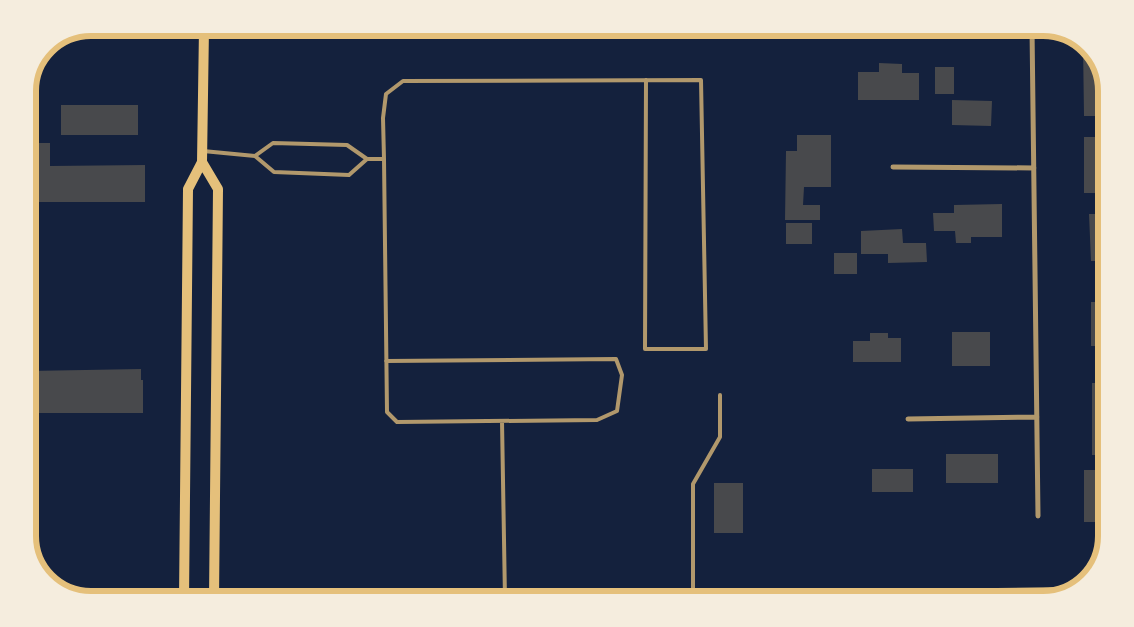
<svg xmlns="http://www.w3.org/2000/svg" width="1134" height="627" viewBox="0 0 1134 627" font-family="'Varela Round',sans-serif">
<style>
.building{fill:#48494c}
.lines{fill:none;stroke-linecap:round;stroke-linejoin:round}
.service{stroke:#b1986c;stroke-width:4}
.minor{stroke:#b1986c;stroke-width:5}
.secondary{stroke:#e5c07b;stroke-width:10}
.rim{fill:none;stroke:#e5c07b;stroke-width:6}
</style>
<rect width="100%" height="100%" fill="#14213d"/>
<path class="building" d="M 673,28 L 710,28 L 710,37 L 673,37 Z
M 1083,45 L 1096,56 L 1106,88 L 1106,116 L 1084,116 Z
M 879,63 L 902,64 L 902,73 L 919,73 L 919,100 L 858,100 L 858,72 L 879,72 Z
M 935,67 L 954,67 L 954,94 L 935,94 Z
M 31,79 L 32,143 L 50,143 L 50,166 L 145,165 L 145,202 L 28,202 L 28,88 Z
M 952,100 L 992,101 L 991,126 L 952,125 Z
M 61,105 L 138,105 L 138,135 L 61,135 Z
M 797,135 L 831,135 L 831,187 L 804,187 L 803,205 L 820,205 L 820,220 L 785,220 L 786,151 L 797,151 Z
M 1084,137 L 1106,137 L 1106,193 L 1084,193 Z
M 1002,204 L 1002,237 L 971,237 L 971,243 L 956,243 L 955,231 L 934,231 L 933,213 L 954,213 L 954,205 Z
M 1089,214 L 1106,214 L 1106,261 L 1091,261 Z
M 786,223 L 812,223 L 812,244 L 786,244 Z
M 902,229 L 903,243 L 926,243 L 927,262 L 888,263 L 888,254 L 861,254 L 861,231 Z
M 834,253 L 857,253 L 857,274 L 834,274 Z
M 1091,302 L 1106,302 L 1106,346 L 1091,346 Z
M 952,332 L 990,332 L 990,366 L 952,366 Z
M 870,333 L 888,333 L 888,338 L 901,338 L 901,362 L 853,362 L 853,341 L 870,341 Z
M 141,369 L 141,380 L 143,380 L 143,413 L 38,413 L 28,426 L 28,371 Z
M 1092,383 L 1106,383 L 1106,455 L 1092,455 Z
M 28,435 L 29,435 L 31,545 L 28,540 Z
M 946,454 L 998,454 L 998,483 L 946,483 Z
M 872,469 L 913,469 L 913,492 L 872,492 Z
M 1084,470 L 1106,470 L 1106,522 L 1084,522 Z
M 714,483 L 743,483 L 743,533 L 714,533 Z"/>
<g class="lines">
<path class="service" d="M 203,151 L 255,156 L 274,172 L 349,175 L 367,159 L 384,159 C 385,243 386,328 387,412 L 397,422 L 597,420 L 617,411 L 622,375 L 616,359 L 386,361
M 255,156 L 273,143 L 347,145 L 367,159
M 384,159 L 383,118 L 386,94 L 403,81 L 701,80 L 706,349 L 645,349 L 646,80
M 502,421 L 505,599
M 693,595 L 693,484 L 720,437 L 720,395"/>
<path class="minor" d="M 1032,28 L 1038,516
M 893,167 L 1034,168
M 908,419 L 1037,417"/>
<path class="secondary" d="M 202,162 L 218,189 L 214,599
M 184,599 L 188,189 L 202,162 L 204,28
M 502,599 L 1072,592"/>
</g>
<path d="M0 0H1134V627H0ZM91 36H1043A55 55 0 0 1 1098 91V536A55 55 0 0 1 1043 591H91A55 55 0 0 1 36 536V91A55 55 0 0 1 91 36Z" fill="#f5edde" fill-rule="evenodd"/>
<path class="rim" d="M91 36H1043A55 55 0 0 1 1098 91V536A55 55 0 0 1 1043 591H91A55 55 0 0 1 36 536V91A55 55 0 0 1 91 36Z"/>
</svg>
